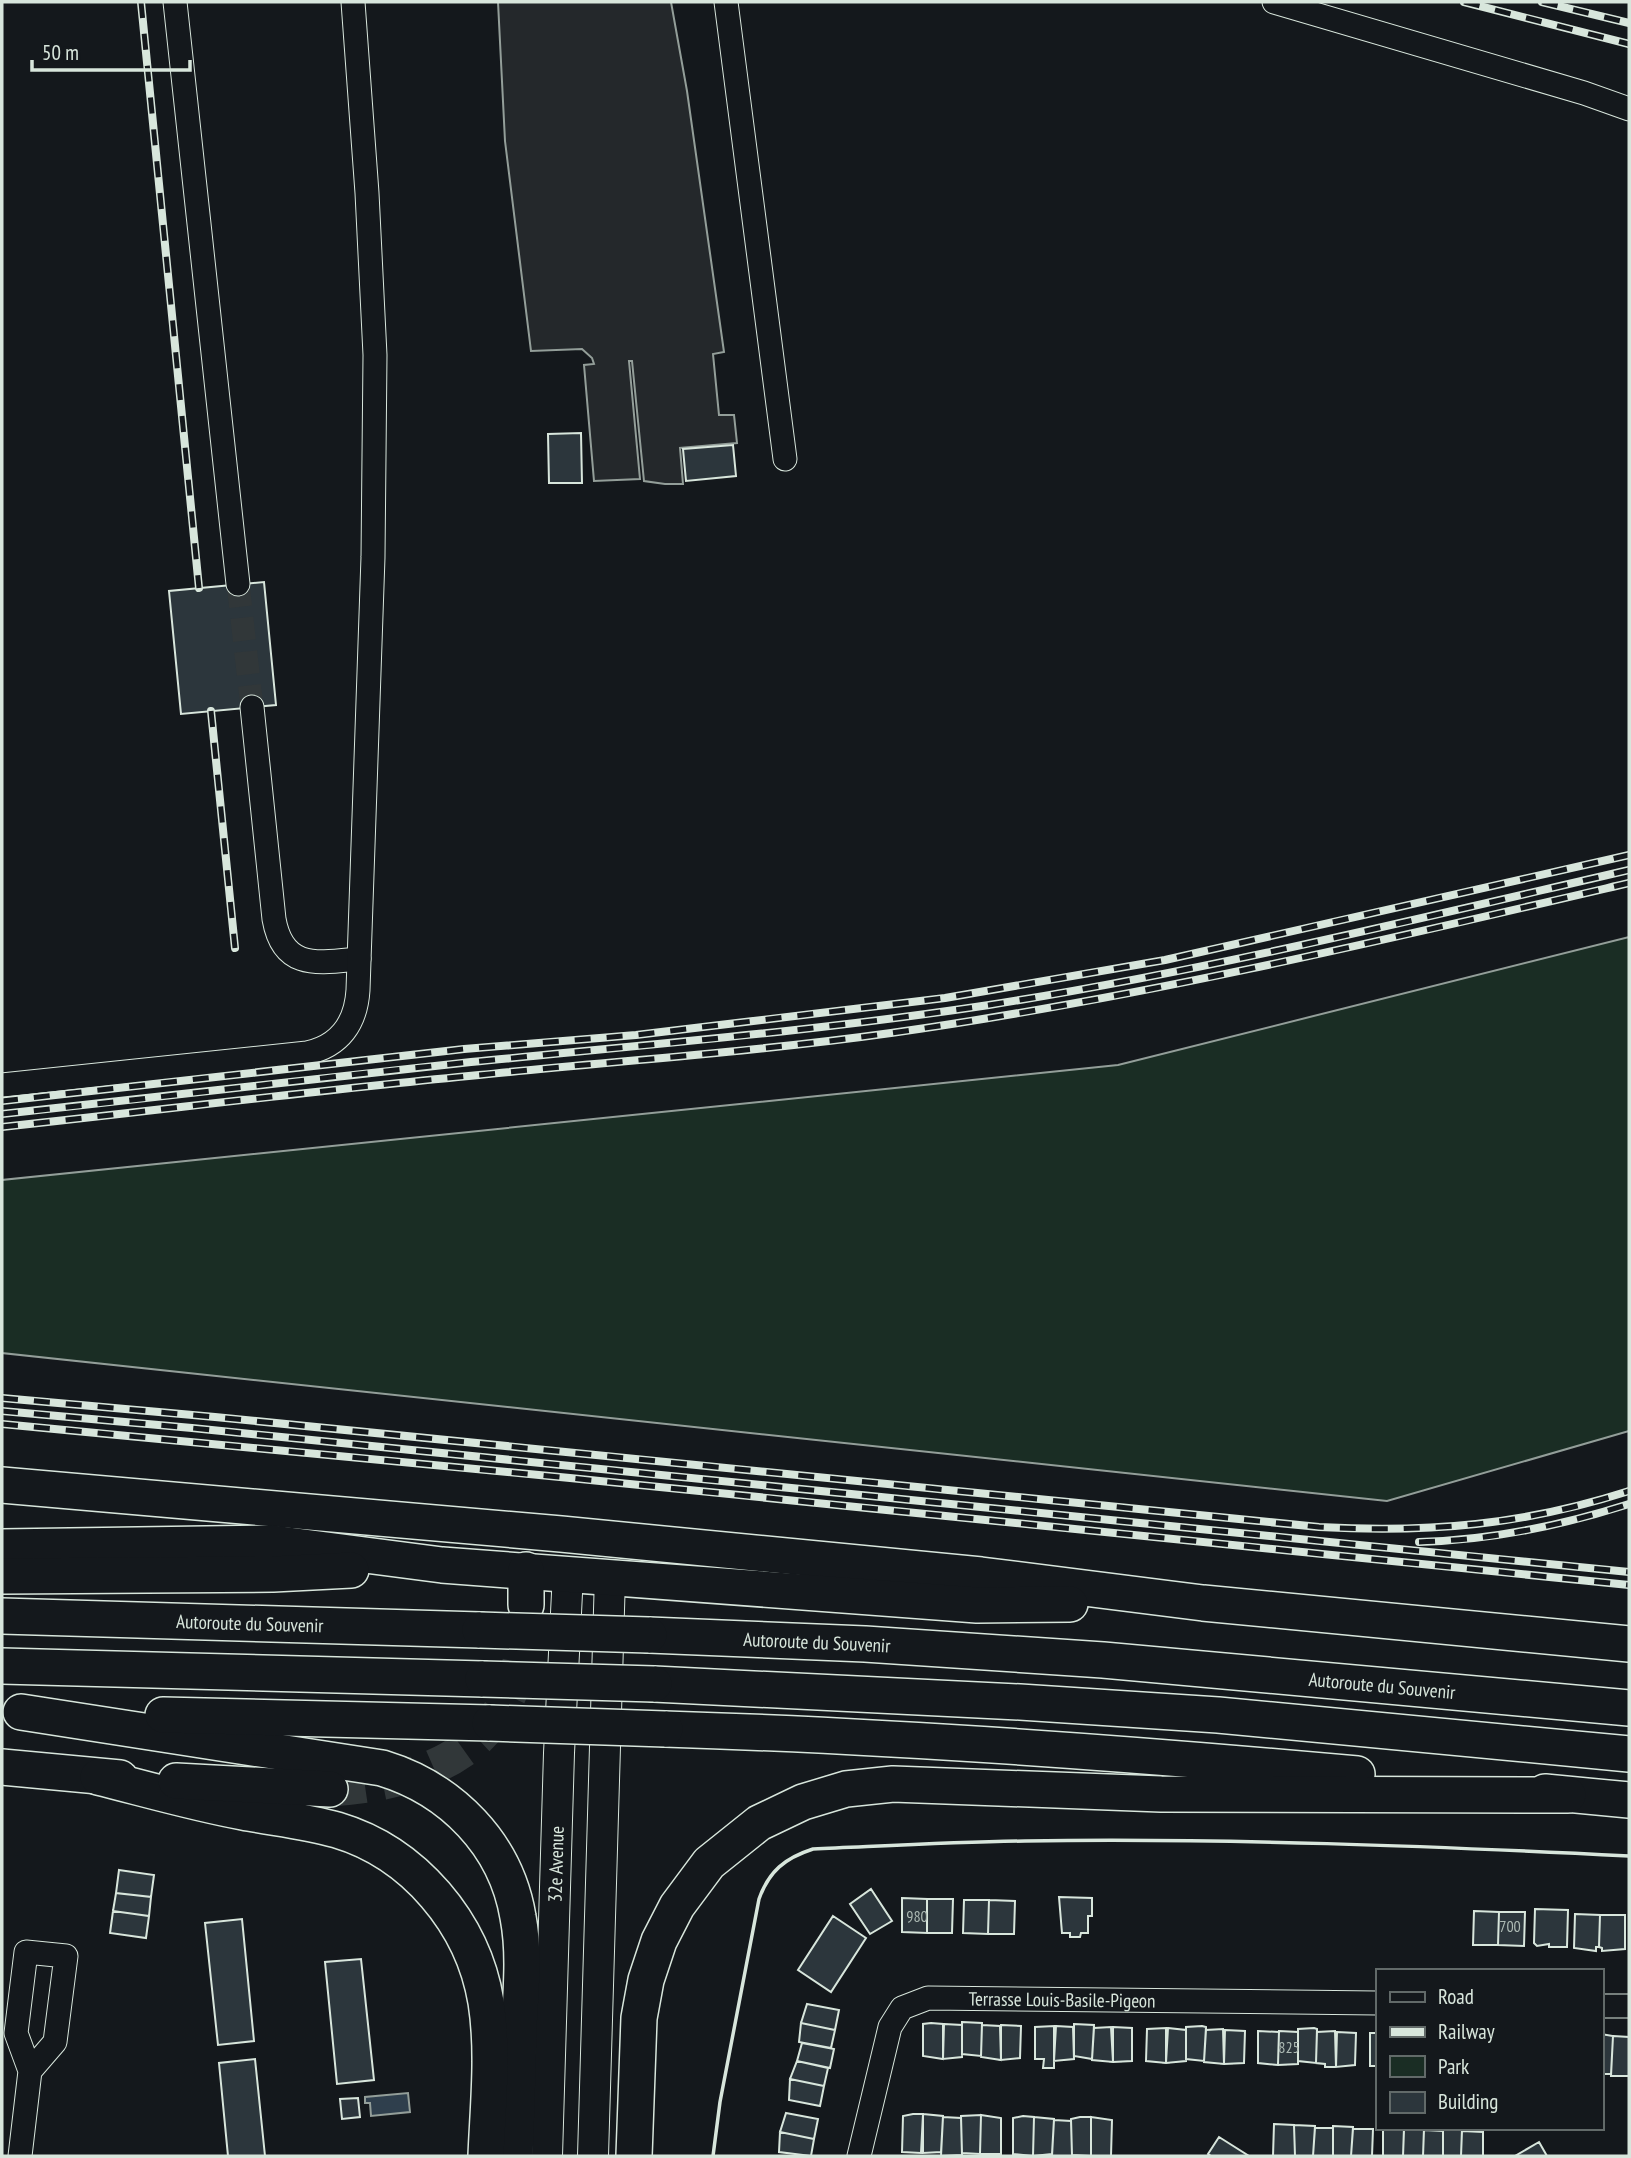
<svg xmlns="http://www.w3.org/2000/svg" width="1631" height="2158" viewBox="0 0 1631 2158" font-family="'PT Sans Narrow',sans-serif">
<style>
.green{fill:#1a2d24;stroke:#939e99;stroke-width:2}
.parking{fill:#24282b;stroke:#939e99;stroke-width:2}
.water{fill:#2f3f4d;stroke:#939e99;stroke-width:2}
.building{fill:#2c363c;stroke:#d8e6dc;stroke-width:2}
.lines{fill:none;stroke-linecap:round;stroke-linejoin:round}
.minor-tunnel{stroke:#313739;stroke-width:23;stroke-dasharray:23 11;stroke-linecap:butt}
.highway-tunnel{stroke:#313739;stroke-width:35;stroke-dasharray:35 18;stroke-linecap:butt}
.minor-casing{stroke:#d8e6dc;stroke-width:25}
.major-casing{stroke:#d8e6dc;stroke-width:32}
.highway-casing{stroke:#d8e6dc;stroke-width:38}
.minor{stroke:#14181c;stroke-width:23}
.major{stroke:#14181c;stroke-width:30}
.highway{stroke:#14181c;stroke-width:35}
.rail-casing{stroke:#d8e6dc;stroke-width:8}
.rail{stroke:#14181c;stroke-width:5;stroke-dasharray:16;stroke-linecap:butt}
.highway-bridge-casing{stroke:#d8e6dc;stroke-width:38;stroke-linecap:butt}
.highway-bridge{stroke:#14181c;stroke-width:35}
.wall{stroke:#d8e6dc;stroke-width:3.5}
.labels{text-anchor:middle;stroke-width:5;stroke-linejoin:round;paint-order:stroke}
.number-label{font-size:16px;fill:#adbab4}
.street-label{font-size:19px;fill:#d8e6dc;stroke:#14181c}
</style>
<rect width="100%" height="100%" fill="#14181c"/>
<path class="green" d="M 1629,937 L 1629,1431 L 1387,1501 L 2,1353 L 2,1180 L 1118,1065 Z"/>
<path class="parking" d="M 498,2 L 671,2 L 687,91 L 724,352 L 713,354 L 719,415 L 734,415 L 737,443 L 680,448 L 683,484 L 665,484 L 644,481 L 632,361 L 629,361 L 640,479 L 594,481 L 584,365 L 594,364 L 592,358 L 582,349 L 531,351 L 505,141 Z"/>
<path class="water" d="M 408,2093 L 410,2112 L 371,2116 L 370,2103 L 365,2103 L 365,2097 Z"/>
<path class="building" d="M 581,433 L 582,483 L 549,483 L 548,434 Z
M 733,445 L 736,476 L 686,481 L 683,449 Z
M 264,582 L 276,705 L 181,714 L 169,591 Z
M 119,1870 L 154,1875 L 151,1897 L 116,1893 Z
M 871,1889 L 892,1921 L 870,1934 L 850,1904 Z
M 116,1893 L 151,1897 L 149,1916 L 113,1911 Z
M 1059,1897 L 1092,1898 L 1092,1916 L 1088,1916 L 1088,1933 L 1081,1933 L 1080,1937 L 1070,1937 L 1070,1933 L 1062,1933 Z
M 902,1898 L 927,1899 L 927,1933 L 902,1932 Z
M 927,1899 L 953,1899 L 952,1933 L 927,1933 Z
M 964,1900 L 989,1900 L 988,1934 L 963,1933 Z
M 989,1900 L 1015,1901 L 1014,1934 L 988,1934 Z
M 1535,1909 L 1568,1910 L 1567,1947 L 1549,1947 L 1549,1944 L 1537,1946 L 1534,1943 Z
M 113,1911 L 149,1916 L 146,1938 L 110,1933 Z
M 1474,1911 L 1499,1912 L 1498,1945 L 1473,1945 Z
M 1499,1912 L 1525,1912 L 1524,1946 L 1498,1945 Z
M 1575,1914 L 1600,1915 L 1599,1947 L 1596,1947 L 1596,1951 L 1574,1948 Z
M 1600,1915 L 1625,1915 L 1625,1949 L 1602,1951 L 1602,1948 L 1599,1947 Z
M 833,1916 L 866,1938 L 831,1992 L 798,1970 Z
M 242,1919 L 254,2041 L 218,2045 L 205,1923 Z
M 361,1959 L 374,2080 L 337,2084 L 325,1962 Z
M 807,2004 L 839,2010 L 835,2030 L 801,2023 Z
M 962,2022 L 982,2023 L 981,2056 L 962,2054 Z
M 801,2023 L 835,2030 L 831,2048 L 799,2042 Z
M 931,2023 L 943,2024 L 943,2059 L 923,2056 L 923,2024 Z
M 944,2024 L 962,2025 L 962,2057 L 943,2059 Z
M 1074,2024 L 1094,2025 L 1092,2059 L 1074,2056 Z
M 982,2025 L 1000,2026 L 1001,2060 L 981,2057 Z
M 1001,2025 L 1021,2026 L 1020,2058 L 1001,2060 Z
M 1054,2026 L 1054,2068 L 1043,2068 L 1044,2059 L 1035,2059 L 1035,2027 Z
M 1056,2026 L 1073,2027 L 1074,2059 L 1054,2061 Z
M 1202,2026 L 1206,2027 L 1204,2061 L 1186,2059 L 1186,2027 Z
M 1111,2027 L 1113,2062 L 1092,2060 L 1094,2028 Z
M 1113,2027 L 1132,2028 L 1132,2061 L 1113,2062 Z
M 1166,2028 L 1166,2063 L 1146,2061 L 1147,2029 Z
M 1168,2028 L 1186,2030 L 1186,2061 L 1166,2063 Z
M 1314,2028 L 1317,2029 L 1316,2063 L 1298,2061 L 1298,2029 Z
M 1223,2029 L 1224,2064 L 1204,2062 L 1206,2030 Z
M 1225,2030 L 1245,2031 L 1244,2063 L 1224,2064 Z
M 1258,2031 L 1279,2032 L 1278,2065 L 1258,2063 Z
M 1279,2031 L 1298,2032 L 1298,2064 L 1278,2065 Z
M 1335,2031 L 1336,2067 L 1325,2067 L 1325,2064 L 1316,2063 L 1317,2032 Z
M 1337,2032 L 1356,2033 L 1355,2065 L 1336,2067 Z
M 1370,2033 L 1377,2033 L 1377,2066 L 1370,2066 Z
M 1601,2034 L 1613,2036 L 1611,2074 L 1601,2074 Z
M 1613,2036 L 1629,2037 L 1629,2076 L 1611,2076 Z
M 802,2043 L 834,2049 L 830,2068 L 797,2061 Z
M 255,2059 L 265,2156 L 228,2156 L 219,2063 Z
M 797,2061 L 828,2068 L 824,2086 L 790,2079 Z
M 790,2079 L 824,2086 L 820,2106 L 789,2100 Z
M 358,2098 L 360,2117 L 342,2119 L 340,2099 Z
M 786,2113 L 818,2119 L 814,2139 L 780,2132 Z
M 913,2114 L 923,2114 L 921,2153 L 902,2152 L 903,2116 Z
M 923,2114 L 943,2116 L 941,2152 L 923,2153 Z
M 981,2115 L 1001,2118 L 1001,2154 L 980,2154 Z
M 981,2115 L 980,2154 L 962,2153 L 961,2116 Z
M 1023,2116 L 1034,2117 L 1033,2156 L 1013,2154 L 1013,2118 Z
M 943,2117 L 961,2118 L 962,2155 L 941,2156 Z
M 1034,2117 L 1054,2119 L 1052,2154 L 1033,2156 Z
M 1080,2117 L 1091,2117 L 1091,2156 L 1072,2155 L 1071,2119 Z
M 1091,2117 L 1112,2120 L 1111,2156 L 1091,2156 Z
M 1054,2120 L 1071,2121 L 1072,2156 L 1052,2156 Z
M 1274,2124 L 1294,2125 L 1295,2156 L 1273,2156 Z
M 1294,2125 L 1315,2126 L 1313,2156 L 1295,2156 Z
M 1333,2126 L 1353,2127 L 1351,2156 L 1333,2156 Z
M 1315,2128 L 1333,2128 L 1333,2156 L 1313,2156 Z
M 1404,2128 L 1424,2128 L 1423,2156 L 1403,2156 Z
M 1353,2129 L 1373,2129 L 1372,2156 L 1351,2156 Z
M 1443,2129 L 1462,2129 L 1461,2156 L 1443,2156 Z
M 1383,2130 L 1404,2130 L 1403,2156 L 1383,2156 Z
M 1424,2130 L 1443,2131 L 1443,2156 L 1423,2156 Z
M 1462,2131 L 1483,2132 L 1483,2156 L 1461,2156 Z
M 780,2132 L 814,2139 L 811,2156 L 779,2152 Z
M 1219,2137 L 1249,2156 L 1211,2156 L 1208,2154 Z
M 1539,2142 L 1547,2156 L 1515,2156 Z"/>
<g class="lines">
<path class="minor-tunnel" d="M 238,584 L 252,707"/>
<path class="highway-tunnel" d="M 330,1789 C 450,1781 526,1734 526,1605"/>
<g class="minor-casing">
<g id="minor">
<path d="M 175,2 L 238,584"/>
<path d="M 726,2 L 785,459"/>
<path d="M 1274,2 L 1584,93 L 1629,109"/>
<path d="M 252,707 L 274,919 C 283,970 317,963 359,959"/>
<path d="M 2,1085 L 307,1053 C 340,1046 356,1023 358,990 L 373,557 L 375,355 L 367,193 L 353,2"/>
<path d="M 1601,2006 L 1629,2006"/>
<path d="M 20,2156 L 30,2071 L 16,2033 L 26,1952 L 66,1956 L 55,2042 L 30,2071"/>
<path id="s1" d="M 859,2156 L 890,2027 L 902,2008 L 928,1998 L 1377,2003"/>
</g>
</g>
<g class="major-casing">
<g id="major">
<path id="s2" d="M 547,2156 L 559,1753 L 568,1573"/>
<path d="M 593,2156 L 610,1576"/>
</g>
</g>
<g class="highway-casing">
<g id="highway">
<path d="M 2,1485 L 561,1534 L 981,1575 L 1203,1603 L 1629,1644"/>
<path d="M 2,1547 L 273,1543 L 442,1565 L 977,1605 L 1070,1604"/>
<path d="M 2,1576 L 273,1574 L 351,1570"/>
<path d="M 526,1605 L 526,1570"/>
<path id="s3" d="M 2,1616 L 480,1630"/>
<path id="s4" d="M 649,1635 L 865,1644 L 1103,1660 L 1629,1708"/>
<path d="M 2,1666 L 483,1679"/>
<path d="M 654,1684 L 1020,1702 L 1218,1715 L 1629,1754"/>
<path d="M 21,1712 L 382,1768 C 451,1789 506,1844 518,1917 C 525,1953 521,1992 519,2028 C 518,2071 517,2114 515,2156"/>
<path d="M 163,1715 L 490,1723"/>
<path d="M 665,1729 C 896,1736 1127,1753 1357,1774"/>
<path d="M 2,1767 L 120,1778"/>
<path d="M 98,1777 C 146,1789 194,1803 243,1812 C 274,1818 306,1821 337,1830 C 414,1853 473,1923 486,2002 C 494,2052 488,2106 486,2156"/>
<path d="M 176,1781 L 330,1789"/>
<path d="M 1545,1792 L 1629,1800"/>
<path d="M 634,2156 L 639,2018 L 646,1980 L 659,1941 L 677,1906 L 709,1863 L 759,1823 L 803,1802 L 846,1789 L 893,1784 L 1161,1794 L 1568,1795"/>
</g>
</g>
<use href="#minor" class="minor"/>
<use href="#major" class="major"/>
<use href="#highway" class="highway"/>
<g class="rail-casing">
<path id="rail" d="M 141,2 L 199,588
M 1464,2 L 1629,44
M 1542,2 L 1629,23
M 211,711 L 235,948
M 2,1101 L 464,1049 L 636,1035 L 945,998 L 1165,960 L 1629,855
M 2,1114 C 158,1098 314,1078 471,1062 C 644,1045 817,1031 989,1005 C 1205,971 1417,919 1629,870
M 2,1127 C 161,1110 320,1090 479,1075 C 616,1061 754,1052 891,1033 C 1140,998 1385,940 1629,883
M 2,1398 L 215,1417 L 1319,1527 C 1430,1533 1523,1525 1629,1491
M 2,1411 L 192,1428 L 1629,1572
M 2,1424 L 570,1478 L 1629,1585
M 1419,1542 C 1492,1540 1560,1526 1629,1504"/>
</g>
<use href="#rail" class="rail"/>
<g class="highway-bridge-casing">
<path id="highway-bridge" d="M 480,1630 L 649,1635
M 483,1679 L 654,1684
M 490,1723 L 665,1729"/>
</g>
<use href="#highway-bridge" class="highway-bridge"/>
<path class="wall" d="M 713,2156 L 720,2102 L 759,1899 C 769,1871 785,1858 813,1849 C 884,1846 954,1842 1025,1841 C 1226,1838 1428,1846 1629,1856"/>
</g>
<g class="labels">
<g class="number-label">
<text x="917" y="1922">980</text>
<text x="1510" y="1932">700</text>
<text x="1289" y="2053">825</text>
</g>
<g class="street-label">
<text dy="7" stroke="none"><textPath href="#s3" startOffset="248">Autoroute du Souvenir</textPath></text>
<text dy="7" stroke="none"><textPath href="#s4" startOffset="168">Autoroute du Souvenir</textPath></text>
<text dy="7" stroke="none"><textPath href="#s4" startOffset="735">Autoroute du Souvenir</textPath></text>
<text dy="7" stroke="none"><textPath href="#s2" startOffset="292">32e Avenue</textPath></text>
<text dy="7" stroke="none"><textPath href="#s1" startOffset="317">Terrasse Louis-Basile-Pigeon</textPath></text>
</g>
</g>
<rect width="1631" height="2158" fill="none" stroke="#d8e6dc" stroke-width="7"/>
<rect x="1376" y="1969" width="228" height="161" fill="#14181c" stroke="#626a69" stroke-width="2"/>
<rect x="1390" y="1992" width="35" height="10" fill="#14181c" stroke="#626a69" stroke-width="2"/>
<text x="1438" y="2004" font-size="21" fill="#d8e6dc">Road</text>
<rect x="1390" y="2027" width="35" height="10" fill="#d8e6dc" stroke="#626a69" stroke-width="2"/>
<text x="1438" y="2039" font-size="21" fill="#d8e6dc">Railway</text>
<rect x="1390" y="2056" width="35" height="21" fill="#1a2d24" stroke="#626a69" stroke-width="2"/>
<text x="1438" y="2074" font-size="21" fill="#d8e6dc">Park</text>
<rect x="1390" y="2092" width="35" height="21" fill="#2c363c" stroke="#626a69" stroke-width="2"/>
<text x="1438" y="2109" font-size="21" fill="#d8e6dc">Building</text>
<path d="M32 60v10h158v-10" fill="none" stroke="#d8e6dc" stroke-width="3.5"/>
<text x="42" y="60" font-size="21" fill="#d8e6dc" stroke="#14181c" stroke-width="5" paint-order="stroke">50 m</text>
</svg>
